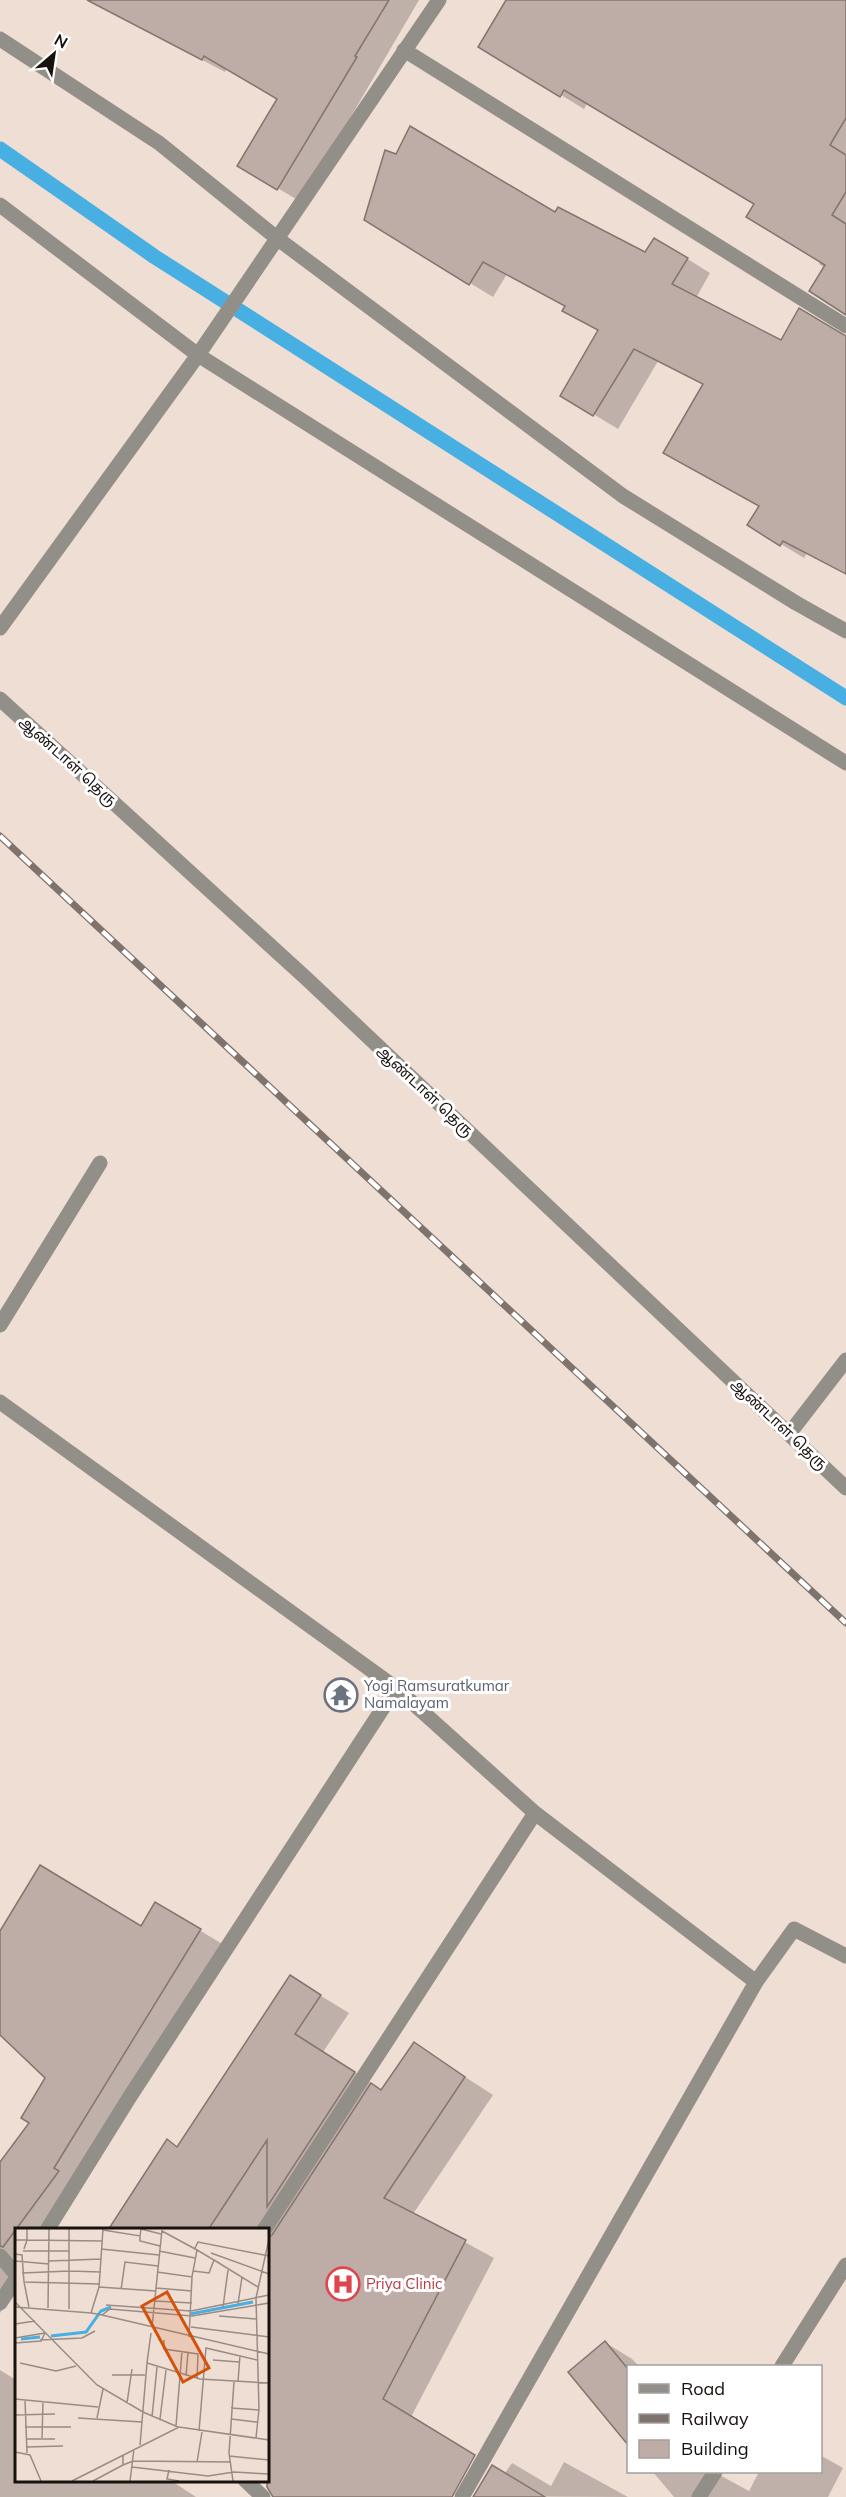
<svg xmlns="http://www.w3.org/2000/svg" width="846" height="2497" viewBox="0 0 846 2497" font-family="Mulish,'Noto Sans Tamil',sans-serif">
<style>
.shadow{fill:#0003}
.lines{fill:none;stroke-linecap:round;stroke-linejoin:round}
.stream{stroke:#47afe2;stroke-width:15}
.building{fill:#beada6;stroke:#84746d;stroke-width:1.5}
.minor{stroke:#928f89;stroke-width:15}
.tertiary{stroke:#928f89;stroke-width:15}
.rail-casing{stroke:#7f736d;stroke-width:7}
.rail{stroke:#fff;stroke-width:4.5;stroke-dasharray:14;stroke-linecap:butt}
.labels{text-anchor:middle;stroke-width:6;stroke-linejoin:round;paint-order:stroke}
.street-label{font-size:15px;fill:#18120f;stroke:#fff}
.worship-label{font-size:15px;fill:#5b616d;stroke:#fff;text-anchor:start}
.health-label{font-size:15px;fill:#be3a42;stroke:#fff;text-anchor:start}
.inset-river{fill:none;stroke:#47afe2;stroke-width:3}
.inset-road{fill:none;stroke:#998c85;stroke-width:1.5}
.view{fill:#d3520c;fill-opacity:0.15;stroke:#d3520c;stroke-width:3}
.inset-edge{fill:none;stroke:#18120f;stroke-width:3}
</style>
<rect width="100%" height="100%" fill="#efded4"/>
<path class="shadow" d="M 92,0 L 419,0 L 301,202 L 239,165 L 279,99 L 227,68 L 225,72 L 115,14 Z
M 508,0 L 846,0 L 846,313 L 825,268 L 819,264 L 821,260 L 756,203 L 588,102 L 584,109 L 561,95 Z
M 556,214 L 646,254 L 678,253 L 710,273 L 696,298 L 781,342 L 846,336 L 846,574 L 807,553 L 804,558 L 781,544 L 704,385 L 658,361 L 618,429 L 562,395 L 600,331 L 564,311 L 567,306 L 507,274 L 493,297 L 366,220 Z
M 156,1904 L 224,1945 L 51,2230 L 16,2230 L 16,2266 L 7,2304 L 0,2313 L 0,2165 L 31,2122 L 47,2078 L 0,2033 L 0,1934 L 142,1928 Z
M 290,1977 L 349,2013 L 323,2052 L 383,2090 L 414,2044 L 493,2095 L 413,2214 L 494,2258 L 411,2417 L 475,2455 L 450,2497 L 329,2497 L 267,2455 L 267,2230 L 110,2230 L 168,2141 L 178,2148 Z
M 606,2343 L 632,2359 L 639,2366 L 628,2366 L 628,2442 L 570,2372 Z
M 0,2370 L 16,2380 L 16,2480 L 170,2480 L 196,2497 L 0,2497 Z
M 820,2455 L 843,2468 L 828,2497 L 674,2497 L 653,2472 L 714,2472 L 749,2491 L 759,2472 L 820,2472 Z
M 564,2462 L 628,2497 L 489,2496 L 512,2463 L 551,2486 Z"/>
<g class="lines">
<path class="stream" d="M 0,149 L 155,257 L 846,698"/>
</g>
<path class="building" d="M 87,0 L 389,0 L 355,56 L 357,57 L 277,190 L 237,166 L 277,99 L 204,56 L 202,60 Z
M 506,0 L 846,0 L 846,118 L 830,145 L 846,155 L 846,192 L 832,215 L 846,224 L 846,315 L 809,291 L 825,265 L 746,217 L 754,204 L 564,90 L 560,97 L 478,47 Z
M 410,126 L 555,212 L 558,207 L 645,252 L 654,238 L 688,258 L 672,284 L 781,340 L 799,308 L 846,336 L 846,574 L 783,541 L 780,546 L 747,525 L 759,506 L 663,453 L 703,384 L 634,349 L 593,416 L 560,396 L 598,330 L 562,311 L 565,306 L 483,262 L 469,285 L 364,220 L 385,150 L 396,154 Z
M 40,1865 L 141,1926 L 155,1902 L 201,1929 L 54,2168 L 59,2171 L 3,2247 L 0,2246 L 0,2162 L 29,2123 L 21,2118 L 45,2078 L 0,2035 L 0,1931 Z
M 290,1975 L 321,1995 L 295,2034 L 355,2072 L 267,2207 L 267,2140 L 208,2230 L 108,2230 L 167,2139 L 177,2147 Z
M 414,2042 L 465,2077 L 384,2198 L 466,2240 L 383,2399 L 475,2455 L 452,2497 L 273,2497 L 267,2487 L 267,2239 L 272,2235 L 371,2083 L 381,2090 Z
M 605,2341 L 628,2369 L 628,2445 L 568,2372 Z
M 492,2465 L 545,2497 L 473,2497 Z"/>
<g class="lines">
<path class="minor" d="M 0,39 L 159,143 L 278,239 L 623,496 L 796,603 L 846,631
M 404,50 L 846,326
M 0,628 L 198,355
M 0,1325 L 100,1163
M 0,1402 L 396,1688 L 535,1813 L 756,1982 L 462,2497
M 789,1434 L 846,1360
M 756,1982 L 794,1929 L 846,1956
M 47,2230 L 129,2098 L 396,1688
M 264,2230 L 535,1813
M 0,2256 L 16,2274
M 0,2303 L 16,2279
M 782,2366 L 846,2265
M 245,2480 L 263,2497
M 699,2497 L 715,2472"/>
<path class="tertiary" d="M 0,205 L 198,355 L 846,763
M 198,355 L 439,0
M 0,699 L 308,980 L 846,1488"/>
<g class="rail-casing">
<path id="rail" d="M 0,836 L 846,1623"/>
</g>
<use href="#rail" class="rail"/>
</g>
<defs>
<g id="temple-ring" transform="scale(1.725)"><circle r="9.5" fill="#fff" stroke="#6b7280" stroke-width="1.5"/><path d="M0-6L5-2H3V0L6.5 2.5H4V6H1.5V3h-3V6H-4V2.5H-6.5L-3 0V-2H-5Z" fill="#6b7280"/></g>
<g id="hospital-ring" transform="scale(1.725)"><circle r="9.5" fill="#fff" stroke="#e0444e" stroke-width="1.5"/><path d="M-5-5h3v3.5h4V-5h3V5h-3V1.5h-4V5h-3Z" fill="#e0444e"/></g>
</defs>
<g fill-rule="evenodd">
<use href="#temple-ring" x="341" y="1695"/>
<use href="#hospital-ring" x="343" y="2284"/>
</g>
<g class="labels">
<g class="street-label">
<text transform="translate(68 761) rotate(42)" y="5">ஆண்டாள் தெரு</text>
<text transform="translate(425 1091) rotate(43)" y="5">ஆண்டாள் தெரு</text>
<text transform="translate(779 1424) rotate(43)" y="5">ஆண்டாள் தெரு</text>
</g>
<g class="worship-label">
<text x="364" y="1691">Yogi Ramsuratkumar<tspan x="364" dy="17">Namalayam</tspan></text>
</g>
<g class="health-label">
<text x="366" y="2289">Priya Clinic</text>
</g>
</g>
<g transform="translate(15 2228)">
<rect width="254" height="254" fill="#efded4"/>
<path class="inset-river" d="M 175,86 L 238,74M 36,108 L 71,104 L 86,83 L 96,79M 6,111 L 25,109"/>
<path class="inset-road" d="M 88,2 L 125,8 L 126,1 L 146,6M 125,8 L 125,13 L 145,18M 0,12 L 12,12 L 12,1M 180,20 L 183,14 L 254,28M 9,21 L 12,12 L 87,13M 86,21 L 144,27M 8,23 L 54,23M 144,23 L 180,30M 196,25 L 254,46M 0,26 L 7,27 L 9,54 L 84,56M 199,32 L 243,59M 0,33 L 34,36M 34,33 L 86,31M 178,43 L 194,45 L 199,32 L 182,22M 142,44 L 177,49 L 182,22 L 147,3M 7,45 L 54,43 L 54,1M 9,54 L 14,79M 84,59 L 141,63M 141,60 L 177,63M 106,62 L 110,34 L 143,38M 140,73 L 177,75M 0,74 L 82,157 L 128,184 L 163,199M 223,76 L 227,49M 91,77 L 176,83 L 254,67M 0,79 L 76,85 L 84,59 L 88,1M 208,79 L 213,42M 33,80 L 34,1M 54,81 L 54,43 L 86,44M 76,85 L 87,87 L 95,81 L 177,88 L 254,75M 87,87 L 254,126M 204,88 L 242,91M 0,96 L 20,93M 137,99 L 147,2M 176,99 L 254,109M 136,105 L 132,135 L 185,151 L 254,155M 174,109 L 177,49M 0,110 L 30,105M 25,112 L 67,110 L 80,103M 149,112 L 149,121 L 183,126 L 182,151M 0,115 L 26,113 L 30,105M 198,132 L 224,134M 5,135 L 41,143 L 61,138M 97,147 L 130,147M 171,148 L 173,124M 223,154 L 225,127M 0,171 L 83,179M 10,172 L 12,225M 112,175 L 117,141M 216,180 L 244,182M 0,187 L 40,186M 137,189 L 142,139M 63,190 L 127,194M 82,190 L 88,161M 145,191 L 151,142M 216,191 L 242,194M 161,198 L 167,123M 10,199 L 56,199M 184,203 L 191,120 L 242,132M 27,210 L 28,173M 241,210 L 244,181 L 241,70 L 254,11M 11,211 L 40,211M 125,217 L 132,135M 12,219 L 48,218M 0,224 L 15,227 L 26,253M 214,228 L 254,232M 182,234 L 187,204M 108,237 L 118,233 L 216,234M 117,239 L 193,248 L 219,244 L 254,246M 154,242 L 152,251 L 164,253M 57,253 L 164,199 L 254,212M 78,253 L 108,237 L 108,227M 115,253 L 119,221M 218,253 L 214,225 L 219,154"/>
<path class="view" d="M 152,64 L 194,140 L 168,154 L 127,78 Z"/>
<rect width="254" height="254" class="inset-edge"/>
</g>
<rect x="627" y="2365" width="195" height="108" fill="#ffffff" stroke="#a3a09f" stroke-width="1.5"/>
<rect x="639" y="2384" width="30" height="9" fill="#928f89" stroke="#a3a09f" stroke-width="1.5"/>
<text x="681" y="2395" font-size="18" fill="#18120f">Road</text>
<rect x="639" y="2414" width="30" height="9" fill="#7f736d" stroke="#a3a09f" stroke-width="1.5"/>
<text x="681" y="2425" font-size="18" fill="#18120f">Railway</text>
<rect x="639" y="2440" width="30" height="18" fill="#beada6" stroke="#a3a09f" stroke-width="1.5"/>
<text x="681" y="2455" font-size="18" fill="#18120f">Building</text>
<g transform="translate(54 54) rotate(29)" stroke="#ffffff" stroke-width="4.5" paint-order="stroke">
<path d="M0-4.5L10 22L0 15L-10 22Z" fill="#18120f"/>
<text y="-9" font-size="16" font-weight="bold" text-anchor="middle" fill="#18120f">N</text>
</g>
</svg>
